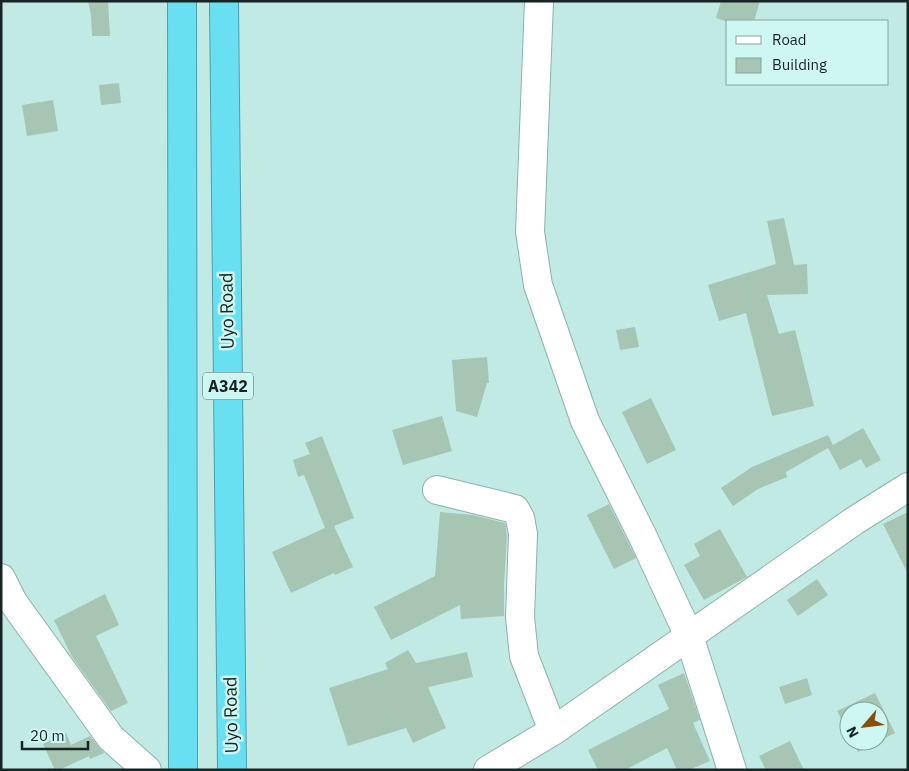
<svg xmlns="http://www.w3.org/2000/svg" width="909" height="771" viewBox="0 0 909 771" font-family="'IBM Plex Sans',sans-serif">
<style>
.building{fill:#a6c5b3}
.lines{fill:none;stroke-linecap:round;stroke-linejoin:round}
.minor-casing{stroke:#8cb2ac;stroke-width:30}
.highway-casing{stroke:#4c9faa;stroke-width:30}
.minor{stroke:#fff;stroke-width:28}
.highway{stroke:#69e0f2;stroke-width:28}
.labels{text-anchor:middle;stroke-width:5;stroke-linejoin:round;paint-order:stroke}
.shield{fill:#cff7f1;stroke:#4e6461;stroke-width:1}
.shield-label{font-size:16px;font-weight:bold;fill:#162523}
.street-label{font-size:18px;fill:#162523;stroke:#cff7f1}
</style>
<rect width="100%" height="100%" fill="#c2eae4"/>
<path class="building" d="M 88,1 L 108,1 L 110,36 L 92,36 L 91,15 Z
M 721,1 L 760,1 L 754,21 L 725,21 L 716,18 Z
M 119,83 L 121,103 L 101,105 L 99,85 Z
M 53,100 L 58,131 L 27,136 L 22,105 Z
M 784,218 L 794,265 L 807,264 L 808,294 L 767,295 L 779,334 L 795,330 L 814,406 L 772,416 L 746,313 L 719,321 L 708,285 L 776,264 L 767,221 Z
M 635,327 L 639,347 L 620,350 L 616,330 Z
M 487,357 L 489,383 L 487,383 L 477,417 L 456,411 L 452,360 Z
M 651,398 L 676,450 L 647,464 L 622,412 Z
M 442,416 L 452,451 L 403,465 L 392,430 Z
M 863,428 L 881,460 L 866,468 L 861,459 L 840,470 L 828,448 L 786,472 L 787,477 L 758,489 L 733,506 L 721,488 L 752,467 L 828,435 L 833,445 Z
M 322,436 L 354,518 L 334,526 L 353,567 L 335,575 L 334,573 L 291,593 L 272,552 L 325,528 L 304,475 L 298,477 L 293,460 L 310,454 L 305,443 Z
M 609,504 L 636,558 L 614,569 L 587,515 Z
M 440,512 L 473,515 L 505,523 L 507,535 L 504,584 L 504,616 L 461,619 L 460,605 L 391,640 L 374,607 L 435,576 Z
M 908,512 L 908,574 L 883,524 Z
M 720,529 L 747,577 L 704,600 L 684,565 L 700,556 L 694,544 Z
M 817,579 L 828,595 L 798,616 L 787,600 Z
M 105,594 L 119,625 L 96,636 L 128,703 L 111,711 L 72,657 L 54,620 Z
M 408,650 L 416,663 L 467,652 L 473,677 L 428,687 L 446,728 L 413,743 L 406,728 L 348,746 L 329,688 L 388,669 L 385,663 Z
M 684,673 L 700,720 L 693,723 L 710,761 L 689,770 L 677,770 L 667,748 L 625,770 L 598,770 L 588,750 L 669,709 L 658,685 Z
M 807,678 L 812,695 L 785,704 L 779,687 Z
M 875,693 L 895,733 L 879,741 L 879,711 L 849,711 L 849,734 L 837,711 Z
M 66,733 L 71,745 L 90,736 L 104,753 L 90,759 L 89,756 L 59,770 L 55,770 L 43,744 Z
M 790,741 L 804,770 L 766,770 L 759,756 Z
M 852,741 L 879,741 L 858,752 Z"/>
<g class="lines">
<g class="minor-casing">
<path id="minor" d="M 539,1 L 530,232 L 538,285 L 585,421 L 643,537 L 689,636 L 732,770
M 437,490 L 515,509 L 520,518 L 523,534 L 520,617 L 524,656 L 553,731
M 1,578 L 13,602 L 111,738 L 147,770
M 488,770 L 553,731 L 854,521 L 908,487"/>
</g>
<g class="highway-casing">
<path id="highway" d="M 182,1 L 183,770
M 224,1 L 232,770"/>
</g>
<use href="#minor" class="minor"/>
<use href="#highway" class="highway"/>
</g>
<g class="labels">
<rect class="shield" x="203" y="372.5" width="50" height="27" rx="4"/>
<g class="shield-label">
<text x="228" y="392">A342</text>
</g>
<g class="street-label">
<text transform="translate(227 311) rotate(-91)" y="6">Uyo Road</text>
<text transform="translate(231 715) rotate(-91)" y="6">Uyo Road</text>
</g>
</g>
<rect width="909" height="771" fill="none" stroke="#162523" stroke-width="5"/>
<rect x="726" y="20" width="162" height="65" fill="#cff7f1" stroke="#85a39f"/>
<rect x="736" y="36" width="25" height="8" fill="#ffffff" stroke="#85a39f"/>
<text x="772" y="45" font-size="15" fill="#162523">Road</text>
<rect x="736" y="58" width="25" height="15" fill="#a6c5b3" stroke="#85a39f"/>
<text x="772" y="70" font-size="15" fill="#162523">Building</text>
<g transform="translate(864 726) rotate(242)"><circle r="24" fill="#cff7f1" stroke="#85a39f"/>
<path d="M0-4L9 19L0 12L-9 19Z" fill="#884d07"/>
<text y="-8" font-size="14" font-weight="bold" text-anchor="middle" fill="#162523">N</text>
</g>
<path d="M22 741v8h66v-8" fill="none" stroke="#162523" stroke-width="2.5"/>
<text x="30" y="741" font-size="15" fill="#162523" stroke="#cff7f1" stroke-width="4" paint-order="stroke">20 m</text>
</svg>
